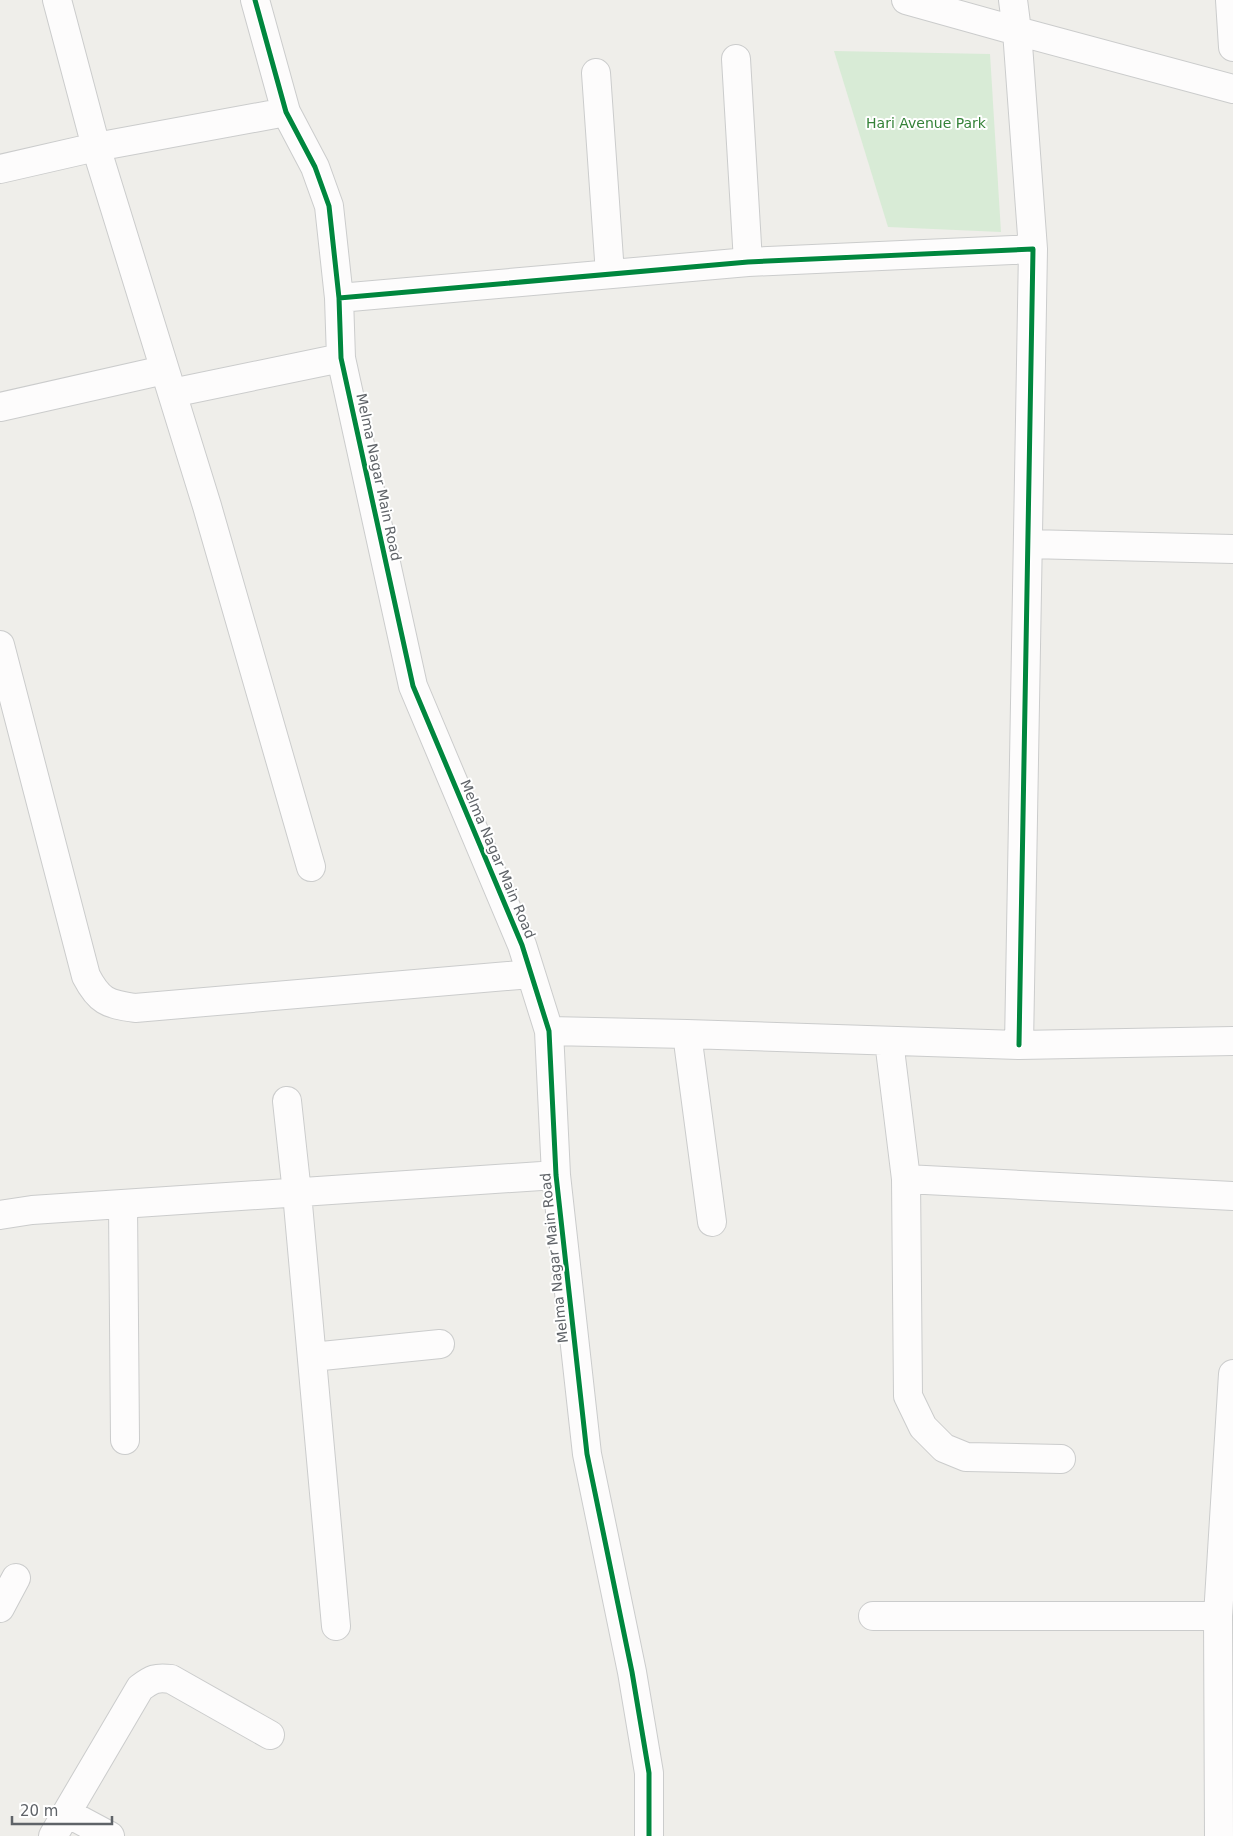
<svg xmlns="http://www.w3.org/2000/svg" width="1233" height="1836" viewBox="0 0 1233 1836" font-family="'DejaVu Sans',sans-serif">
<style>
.green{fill:#d8ebd6}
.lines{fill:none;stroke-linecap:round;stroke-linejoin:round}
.minor-casing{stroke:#cbcccc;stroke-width:30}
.minor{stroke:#fdfcfc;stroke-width:28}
.cycleway-casing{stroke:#fff;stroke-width:8}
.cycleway{stroke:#00873e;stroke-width:5}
.labels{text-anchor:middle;stroke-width:4;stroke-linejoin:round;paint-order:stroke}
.park-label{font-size:14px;fill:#348238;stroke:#fff}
.street-label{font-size:14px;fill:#5f6368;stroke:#fff}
</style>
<rect width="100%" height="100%" fill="#efeeea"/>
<path class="green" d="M 834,51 L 990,54 L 1001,232 L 888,227 Z"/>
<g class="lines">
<g class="minor-casing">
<path id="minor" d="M 57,0 L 96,147 L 172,393
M 255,0 L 286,112 L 315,167 L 329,206 L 339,298 L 341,358 L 413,686 L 522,945 L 549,1031 L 556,1175 L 587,1454 L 632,1672 L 649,1773 L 649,1836
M 906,0 L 1017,31 L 1233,89
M 1013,0 L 1017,31 L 1033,249
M 1230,0 L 1233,47
M 736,59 L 748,262
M 596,73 L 610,274
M 0,169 L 96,147 L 286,112
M 339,298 L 748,262 L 1033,249 L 1019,1045
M 0,407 L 164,370
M 1028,544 L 1233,549
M 0,645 L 86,976 C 99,1001 107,1004 135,1008 L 531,974
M 311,867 L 207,506 L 172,393 L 341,358
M 549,1031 L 687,1034 L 1019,1045 L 1233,1041
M 687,1034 L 712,1222
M 889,1041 L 906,1179 L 908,1396 L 923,1427 L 944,1448 L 966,1457 L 1061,1459
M 287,1101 L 297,1193 L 336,1626
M 906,1179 L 1233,1196
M 123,1204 L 125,1440
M 0,1215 L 32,1210 L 556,1175
M 312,1357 L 440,1344
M 0,1608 L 16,1578
M 873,1616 L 1218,1616
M 67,1813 L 110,1836
M 53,1836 L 140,1688 C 152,1679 156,1677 171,1679 L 270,1735
M 1219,1836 L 1218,1616 L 1233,1374"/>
</g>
<use href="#minor" class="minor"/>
<g class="cycleway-casing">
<path id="cycleway" d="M 255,0 L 286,112 L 315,167 L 329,206 L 339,298 L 341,358 L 413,686 L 522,945 L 549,1031 L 556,1175 L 587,1454 L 632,1672 L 649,1773 L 649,1836
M 339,298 L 748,262 L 1033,249 L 1019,1045"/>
</g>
<use href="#cycleway" class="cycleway"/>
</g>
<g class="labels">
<g class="park-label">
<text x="926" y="128">Hari Avenue Park</text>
</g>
<g class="street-label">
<text transform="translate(379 477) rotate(78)" y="5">Melma Nagar Main Road</text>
<text transform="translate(498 859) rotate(67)" y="5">Melma Nagar Main Road</text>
<text transform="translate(554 1258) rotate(-96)" y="5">Melma Nagar Main Road</text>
</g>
</g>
<path d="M12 1816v8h100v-8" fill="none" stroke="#5f6368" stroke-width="2.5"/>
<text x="20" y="1816" font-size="15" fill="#5f6368" stroke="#ffffff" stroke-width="4" paint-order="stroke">20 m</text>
</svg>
